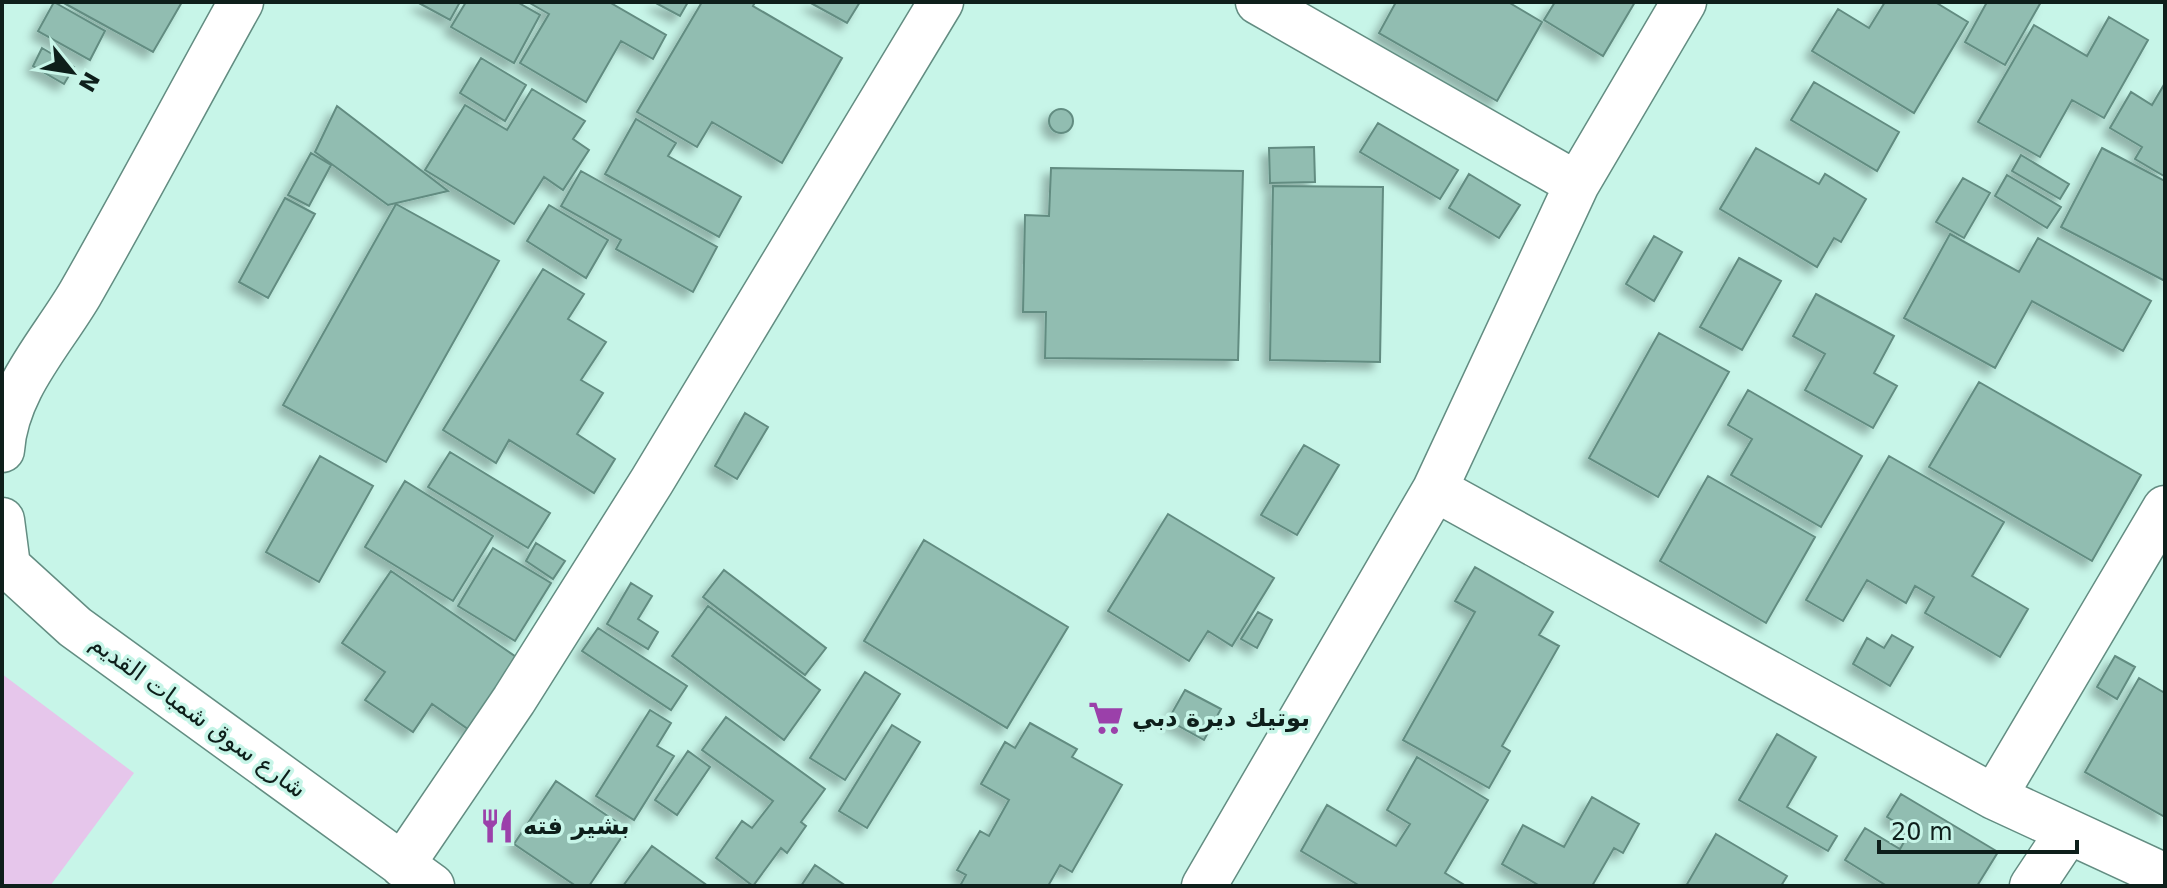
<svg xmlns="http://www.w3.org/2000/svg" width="2167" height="888" viewBox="0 0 2167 888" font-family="'DejaVu Sans','Noto Sans Arabic',sans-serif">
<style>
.green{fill:#e6c6eb}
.building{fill:#91bdb1;stroke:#628c81;stroke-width:2;filter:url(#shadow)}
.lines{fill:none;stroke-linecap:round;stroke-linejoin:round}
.minor-casing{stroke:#638d82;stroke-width:47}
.minor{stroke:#fff;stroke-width:44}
.labels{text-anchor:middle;stroke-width:7;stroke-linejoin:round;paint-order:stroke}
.street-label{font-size:24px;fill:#0e1f1b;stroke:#c7f5e8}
.poi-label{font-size:24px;font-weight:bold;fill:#0e1f1b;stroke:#c7f5e8;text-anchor:start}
</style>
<defs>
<filter id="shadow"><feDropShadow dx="-7" dy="7" stdDeviation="4" flood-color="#0004"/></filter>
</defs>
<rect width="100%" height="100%" fill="#c7f5e8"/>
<path class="green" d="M 2,674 L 134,773 L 50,886 L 2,886 Z"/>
<path class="building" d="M 54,2 L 105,31 L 90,60 L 38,31 Z
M 62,2 L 182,2 L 153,52 Z
M 417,2 L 460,2 L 450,20 Z
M 466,2 L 517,2 L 540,15 L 514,63 L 451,27 Z
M 528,2 L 609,2 L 666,35 L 653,59 L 621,41 L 586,102 L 520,63 L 549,14 Z
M 654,2 L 688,2 L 680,16 Z
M 702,2 L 755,2 L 753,6 L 842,58 L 782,163 L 712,122 L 697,147 L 637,112 Z
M 809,2 L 860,2 L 847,23 Z
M 1396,2 L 1508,2 L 1542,22 L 1497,101 L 1379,33 Z
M 1555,2 L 1635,2 L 1603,56 L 1544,20 Z
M 1885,2 L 1935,2 L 1968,22 L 1914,113 L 1812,51 L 1838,9 L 1869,28 Z
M 1987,2 L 2041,2 L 2005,65 L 1965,42 Z
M 2109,17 L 2148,40 L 2104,118 L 2072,100 L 2040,157 L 1978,122 L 2034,25 L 2087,56 Z
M 42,48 L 74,67 L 64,84 L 33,66 Z
M 481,58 L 526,85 L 505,121 L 460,93 Z
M 1814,82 L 1899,132 L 1877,171 L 1791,120 Z
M 2165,83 L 2165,175 L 2164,176 L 2135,159 L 2142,147 L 2110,128 L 2131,92 L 2152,105 Z
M 532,89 L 585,121 L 573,139 L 589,150 L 563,190 L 544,177 L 514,224 L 425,170 L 465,105 L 507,130 Z
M 337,106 L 448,191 L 388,205 L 315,152 Z
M1049 121a12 12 0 1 1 24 0a12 12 0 1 1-24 0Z
M 636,119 L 676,143 L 668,156 L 741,197 L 719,237 L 605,174 Z
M 1378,123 L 1458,170 L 1440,199 L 1360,152 Z
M 1314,147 L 1315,182 L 1270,183 L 1269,148 Z
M 1756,148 L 1819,184 L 1825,174 L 1866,199 L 1841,242 L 1834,238 L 1817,267 L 1720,209 Z
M 2102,148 L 2165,181 L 2165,281 L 2061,227 Z
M 311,153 L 331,165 L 309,206 L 288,195 Z
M 2021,155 L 2069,184 L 2060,199 L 2012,171 Z
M 1051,168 L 1243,171 L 1238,360 L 1045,358 L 1046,312 L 1023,312 L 1025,215 L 1049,216 Z
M 581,171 L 717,247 L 693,292 L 616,249 L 621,240 L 561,206 Z
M 1469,174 L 1520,205 L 1499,238 L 1449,208 Z
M 2007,175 L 2061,207 L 2047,228 L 1995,196 Z
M 1963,178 L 1990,193 L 1964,238 L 1936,222 Z
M 1273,186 L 1383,187 L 1380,362 L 1270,360 Z
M 285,198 L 315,214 L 268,298 L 239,282 Z
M 396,204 L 499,261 L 386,462 L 283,405 Z
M 549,205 L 608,240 L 586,278 L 527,241 Z
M 1950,234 L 2019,272 L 2038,238 L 2151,301 L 2123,351 L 2032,301 L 1995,368 L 1904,318 Z
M 1654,236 L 1682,252 L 1654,301 L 1626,284 Z
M 1739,258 L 1781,281 L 1742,350 L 1700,327 Z
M 543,269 L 584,294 L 568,319 L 606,342 L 581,380 L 603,393 L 577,434 L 615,459 L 594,493 L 509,440 L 496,463 L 443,430 Z
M 1816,294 L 1894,336 L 1874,373 L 1897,386 L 1873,428 L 1805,390 L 1825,354 L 1793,336 Z
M 1659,333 L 1729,372 L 1658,497 L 1589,458 Z
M 1979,382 L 2141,475 L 2092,561 L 1929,467 Z
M 1748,390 L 1862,456 L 1821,527 L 1731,475 L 1752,439 L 1728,425 Z
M 745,413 L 768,427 L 737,479 L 715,466 Z
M 1304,445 L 1339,465 L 1297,535 L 1261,515 Z
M 450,452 L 550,513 L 528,548 L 428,487 Z
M 320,456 L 373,486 L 319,582 L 266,552 Z
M 1889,456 L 2004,522 L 1972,576 L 2028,609 L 2000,657 L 1925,613 L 1934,597 L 1915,586 L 1906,603 L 1867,580 L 1843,621 L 1806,600 Z
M 1708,476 L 1815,537 L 1766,623 L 1660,561 Z
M 405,481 L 493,536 L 453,601 L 365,547 Z
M 1168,514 L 1274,578 L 1232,646 L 1208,631 L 1189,661 L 1108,611 Z
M 924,540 L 1068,627 L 1007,728 L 864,641 Z
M 536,543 L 565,561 L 553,579 L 526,561 Z
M 493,548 L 551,583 L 515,641 L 458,606 Z
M 1475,567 L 1553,612 L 1539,635 L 1559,646 L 1502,746 L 1510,751 L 1489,788 L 1403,740 L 1475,612 L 1455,601 Z
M 724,570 L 826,648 L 805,675 L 703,597 Z
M 391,571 L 525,663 L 475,734 L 432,704 L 413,732 L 365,700 L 385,672 L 342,643 Z
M 631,583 L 652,596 L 638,619 L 658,632 L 648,649 L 607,624 Z
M 708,606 L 820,690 L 784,740 L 672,656 Z
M 1258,612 L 1272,620 L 1257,648 L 1241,639 Z
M 598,628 L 687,686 L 671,710 L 582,651 Z
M 1892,635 L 1913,647 L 1890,686 L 1853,664 L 1867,638 L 1884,648 Z
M 2115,656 L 2135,667 L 2117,699 L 2097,687 Z
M 865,672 L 900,694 L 845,780 L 810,758 Z
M 2139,678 L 2163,692 L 2165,689 L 2165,817 L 2085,772 Z
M 1185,690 L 1221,709 L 1204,740 L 1168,720 Z
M 650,710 L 671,723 L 657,746 L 674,756 L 634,820 L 596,796 Z
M 726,717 L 825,789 L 801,822 L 806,826 L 787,853 L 781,848 L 753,886 L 716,858 L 742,821 L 752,828 L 773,801 L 702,750 Z
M 1030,723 L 1077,749 L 1072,757 L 1122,785 L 1072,872 L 1060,865 L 1048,886 L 960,886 L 966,875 L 957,870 L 980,831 L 989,836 L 1009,800 L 981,784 L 1005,742 L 1015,748 Z
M 892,725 L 920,742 L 867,828 L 839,811 Z
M 1777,734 L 1816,757 L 1787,807 L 1837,836 L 1828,851 L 1739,800 Z
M 688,751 L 710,767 L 677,815 L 655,800 Z
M 1417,757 L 1488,800 L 1445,873 L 1466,886 L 1360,886 L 1301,851 L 1327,805 L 1396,846 L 1410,824 L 1387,810 Z
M 556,781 L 627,829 L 589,886 L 576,886 L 514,844 Z
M 1901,794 L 1998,852 L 1977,886 L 1887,886 L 1845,860 L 1865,828 L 1900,849 L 1910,831 L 1887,817 Z
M 1592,797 L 1639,824 L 1623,853 L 1614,848 L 1592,886 L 1540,886 L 1502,864 L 1523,825 L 1564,847 Z
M 1716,834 L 1787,876 L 1781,886 L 1686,886 Z
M 652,846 L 708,886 L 623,886 Z
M 815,865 L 846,886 L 801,886 Z"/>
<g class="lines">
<g class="minor-casing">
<path id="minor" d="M 1258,2 L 1577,184
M 2,450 C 6,390 51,343 80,294 C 135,198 187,99 241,2
M 1435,489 L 1994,797 L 2165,876
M 2,520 L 8,566 L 75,627 L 432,886
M 1994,797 L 2165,508
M 402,865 L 514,700 L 652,481 L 941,2
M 1204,886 L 1435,489 L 1577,184 L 1684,2
M 2032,886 L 2068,832"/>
</g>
<use href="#minor" class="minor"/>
</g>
<defs>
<g id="supermarket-bare" transform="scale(2.76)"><path d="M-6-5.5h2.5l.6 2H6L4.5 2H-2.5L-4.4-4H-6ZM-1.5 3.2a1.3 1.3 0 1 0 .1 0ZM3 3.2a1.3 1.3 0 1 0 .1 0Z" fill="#9b40aa" stroke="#c7f5e8" stroke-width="2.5" paint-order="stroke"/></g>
<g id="restaurant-bare" transform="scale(2.76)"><path d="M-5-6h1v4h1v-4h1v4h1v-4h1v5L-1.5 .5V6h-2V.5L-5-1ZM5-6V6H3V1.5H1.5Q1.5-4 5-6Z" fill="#9b40aa" stroke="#c7f5e8" stroke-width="2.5" paint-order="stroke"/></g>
</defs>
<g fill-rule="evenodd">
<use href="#supermarket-bare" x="1106" y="718"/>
<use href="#restaurant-bare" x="497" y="826"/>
</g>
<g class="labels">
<g class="street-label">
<text transform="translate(198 716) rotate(36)" y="8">شارع سوق شمبات القديم</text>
</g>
<g class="poi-label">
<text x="1132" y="726">بوتيك ديرة دبي</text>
<text x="523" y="834">بشير فته</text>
</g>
</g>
<rect width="2167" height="888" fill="none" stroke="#0e1f1b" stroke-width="8"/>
<g transform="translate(72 72) rotate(120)" stroke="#c7f5e8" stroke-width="6" paint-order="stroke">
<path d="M0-6L14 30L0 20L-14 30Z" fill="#0e1f1b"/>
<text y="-12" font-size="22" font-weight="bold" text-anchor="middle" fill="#0e1f1b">N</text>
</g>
<path d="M1879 840v12h198v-12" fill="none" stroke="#0e1f1b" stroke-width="4"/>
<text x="1891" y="840" font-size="24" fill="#0e1f1b" stroke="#c7f5e8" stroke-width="6" paint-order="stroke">20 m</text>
</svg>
